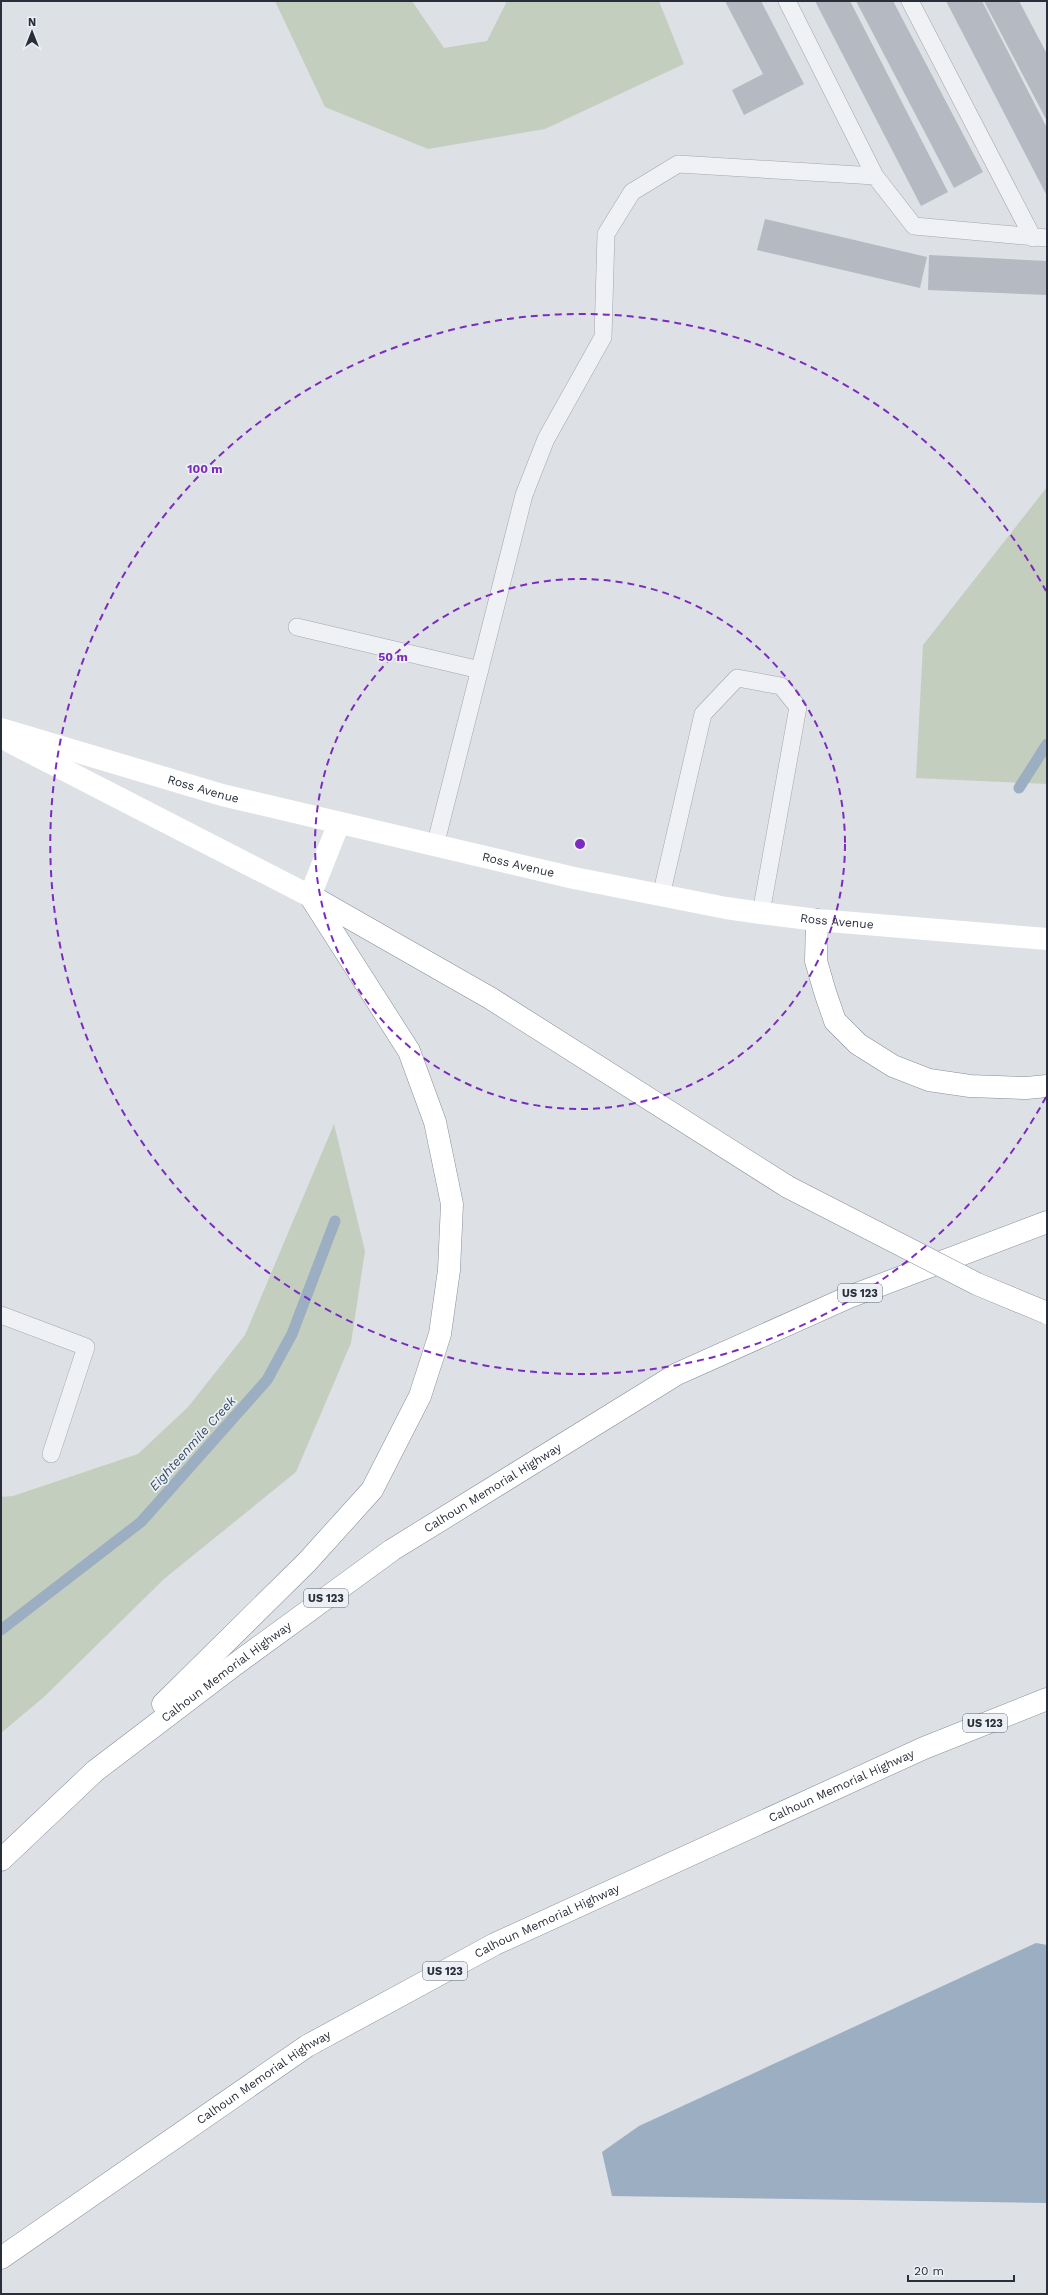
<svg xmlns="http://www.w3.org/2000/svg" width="1048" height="2295" viewBox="0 0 1048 2295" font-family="'Work Sans',sans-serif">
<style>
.green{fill:#c3cebf}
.water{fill:#9baec2}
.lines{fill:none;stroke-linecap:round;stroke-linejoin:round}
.stream{stroke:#9baec2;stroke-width:11}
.building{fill:#b5b9c1}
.lane-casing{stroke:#a3a7ae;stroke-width:18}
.highway-casing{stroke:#868e9a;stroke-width:23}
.lane{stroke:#eff1f4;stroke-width:17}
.secondary{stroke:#fff;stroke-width:22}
.highway{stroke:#fff;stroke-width:22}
.highway-bridge-casing{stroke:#868e9a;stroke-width:23;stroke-linecap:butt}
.highway-bridge{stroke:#fff;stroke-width:22}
.ring{fill:none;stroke:#7b2cbf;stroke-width:2;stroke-dasharray:7 5}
.labels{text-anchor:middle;stroke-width:3.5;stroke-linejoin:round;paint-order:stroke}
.shield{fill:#eceff3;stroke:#636972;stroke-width:1}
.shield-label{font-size:11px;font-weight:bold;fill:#282f3a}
.street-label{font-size:12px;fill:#282f3a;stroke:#eceff3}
.water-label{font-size:13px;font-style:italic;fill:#374e69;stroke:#eceff3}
.centre{fill:#7b2cbf;stroke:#eceff3;stroke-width:2}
.ring-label{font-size:12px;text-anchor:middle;font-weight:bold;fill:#7b2cbf;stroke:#eceff3;stroke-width:3.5;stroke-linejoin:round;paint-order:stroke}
</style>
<rect width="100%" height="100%" fill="#dde0e5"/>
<path class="green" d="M 275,1 L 412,1 L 444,48 L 487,41 L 507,1 L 659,1 L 684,64 L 545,129 L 428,149 L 325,107 Z
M 1047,487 L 1047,784 L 916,778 L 923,645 Z
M 334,1124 L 365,1251 L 351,1343 L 296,1472 L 164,1579 L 44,1697 L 1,1733 L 1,1497 L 13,1496 L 138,1454 L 188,1407 L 245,1335 Z"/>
<path class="water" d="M 1036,1943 L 1047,1945 L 1047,2203 L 612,2196 L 602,2152 L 639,2126 Z"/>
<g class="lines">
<path class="stream" d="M 1019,788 L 1047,744
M 1,1630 L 141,1522 L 267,1380 L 292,1334 L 335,1221"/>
</g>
<path class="building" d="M 725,1 L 761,1 L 804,84 L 744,115 L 732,90 L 763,74 Z
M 815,1 L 850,1 L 948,192 L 921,206 Z
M 856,1 L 893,1 L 983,172 L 954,188 Z
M 946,1 L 982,1 L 1047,128 L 1047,196 Z
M 984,1 L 1019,1 L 1047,54 L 1047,121 Z
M 765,219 L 927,257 L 920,288 L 757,250 Z
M 929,255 L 1047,261 L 1047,295 L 928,290 Z"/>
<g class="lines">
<g class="lane-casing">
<path id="lane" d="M 787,1 L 875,176 L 914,226 L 1047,238
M 910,1 L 1033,238
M 297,627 L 480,670
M 435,846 L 524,495 L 546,439 L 603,337 L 606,234 L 632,192 L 678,164 L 875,176
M 661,896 L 703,714 L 737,678 L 781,686 L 798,707 L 761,913
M 1,1315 L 86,1347 L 51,1454"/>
</g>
<g class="highway-casing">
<g id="highway">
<path d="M 313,897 L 490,998 L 788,1187"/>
<path d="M 817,920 L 816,961 L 825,992 L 835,1021 L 858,1044 L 893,1066 L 929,1080 L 970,1086 L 1026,1088 L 1047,1086"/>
<path d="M 163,1704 L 307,1562 L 372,1490 L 420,1396 L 440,1334 L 449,1270 L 452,1204 L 435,1122 L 409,1051 L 310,896"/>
<path id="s2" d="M 1,1860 L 95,1771 L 233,1666 L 392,1550 L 677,1374 L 849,1297 L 1047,1222"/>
<path id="s3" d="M 1,2258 L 307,2046 L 495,1944 L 924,1748 L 1047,1699"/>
</g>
</g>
<use href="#lane" class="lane"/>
<g class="secondary">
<path id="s1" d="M 1,729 L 222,795 L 574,878 L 726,908 L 761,913 L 817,920 L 1047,939"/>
<path d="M 10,742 L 310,896 L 339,823"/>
</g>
<use href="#highway" class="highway"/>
<g class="highway-bridge-casing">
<path id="highway-bridge" d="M 788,1187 L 977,1284 L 1047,1313"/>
</g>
<use href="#highway-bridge" class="highway-bridge"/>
</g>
<g class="ring">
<circle cx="580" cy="844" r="265"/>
<path d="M1046 1097A530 530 0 1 1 1046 591"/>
</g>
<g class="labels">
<g class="shield">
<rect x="838" y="1284" width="44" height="18" rx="3"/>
<rect x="304" y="1589" width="44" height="18" rx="3"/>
<rect x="963" y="1714" width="44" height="18" rx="3"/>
<rect x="423" y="1962" width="44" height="18" rx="3"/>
</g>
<g class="shield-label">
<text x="860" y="1297">US 123</text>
<text x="326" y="1602">US 123</text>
<text x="985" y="1727">US 123</text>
<text x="445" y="1975">US 123</text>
</g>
<g class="street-label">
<text dy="4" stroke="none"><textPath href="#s1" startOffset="211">Ross Avenue</textPath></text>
<text dy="4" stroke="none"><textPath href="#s1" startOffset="535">Ross Avenue</textPath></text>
<text dy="4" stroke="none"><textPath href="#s1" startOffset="859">Ross Avenue</textPath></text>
<text dy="4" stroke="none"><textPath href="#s2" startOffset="618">Calhoun Memorial Highway</textPath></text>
<text dy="4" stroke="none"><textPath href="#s2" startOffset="294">Calhoun Memorial Highway</textPath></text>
<text dy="4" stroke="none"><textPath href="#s3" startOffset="967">Calhoun Memorial Highway</textPath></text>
<text dy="4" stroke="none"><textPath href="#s3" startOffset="643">Calhoun Memorial Highway</textPath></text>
<text dy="4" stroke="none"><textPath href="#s3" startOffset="319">Calhoun Memorial Highway</textPath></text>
</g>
<g class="water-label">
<text transform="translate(192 1443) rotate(-48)" y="5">Eighteenmile Creek</text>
</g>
</g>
<circle cx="580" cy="844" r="6" class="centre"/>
<g class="ring-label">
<text x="205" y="473">100 m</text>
<text x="393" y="661">50 m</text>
</g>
<rect width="1048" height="2295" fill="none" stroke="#282f3a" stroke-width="4"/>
<g transform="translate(32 32)" stroke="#eceff3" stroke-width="3" paint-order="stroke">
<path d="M0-3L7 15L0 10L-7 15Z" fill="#282f3a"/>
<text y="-6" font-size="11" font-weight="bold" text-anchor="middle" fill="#282f3a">N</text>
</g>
<path d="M908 2275v6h106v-6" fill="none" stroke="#282f3a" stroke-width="2"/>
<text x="914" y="2275" font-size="12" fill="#282f3a" stroke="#eceff3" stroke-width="3" paint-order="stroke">20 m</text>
</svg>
